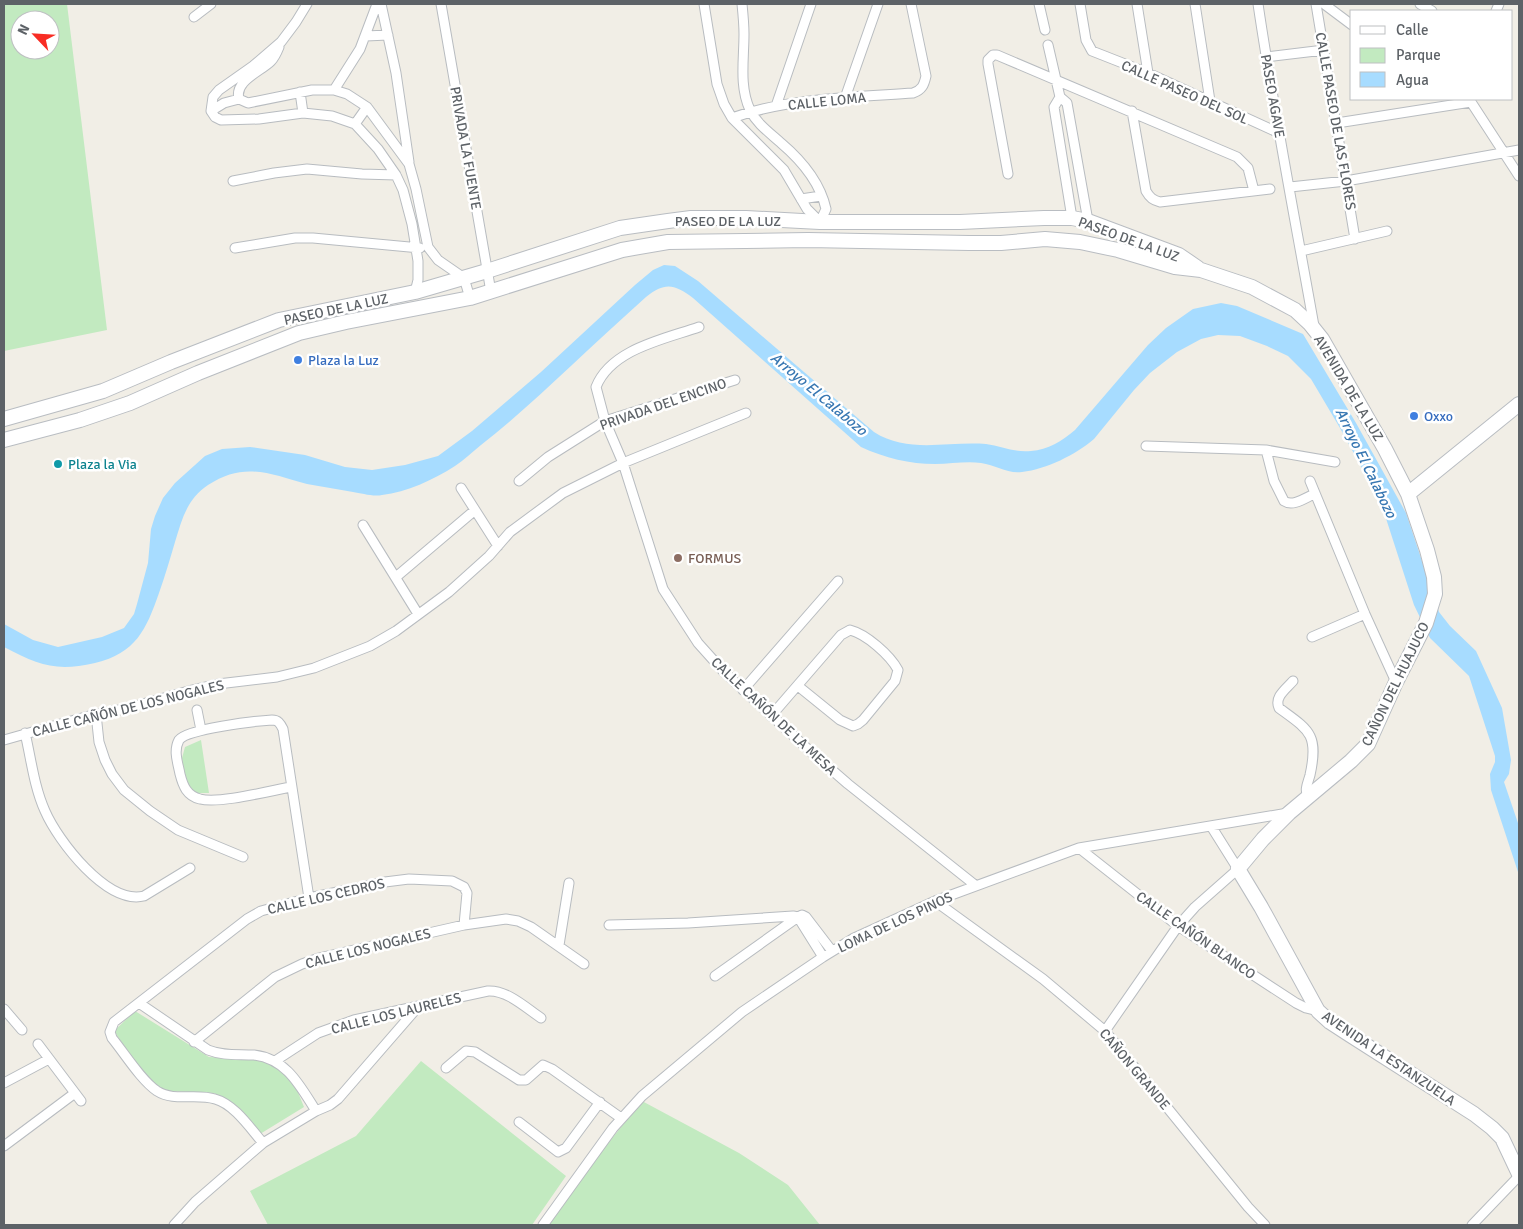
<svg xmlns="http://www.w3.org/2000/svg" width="1523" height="1229" viewBox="0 0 1523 1229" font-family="Signika,sans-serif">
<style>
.green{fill:#c2eac0;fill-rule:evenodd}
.water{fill:#a7dcff}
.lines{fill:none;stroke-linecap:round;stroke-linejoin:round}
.street-casing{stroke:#b8bcc0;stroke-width:11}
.secondary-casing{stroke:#b9bdc2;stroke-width:16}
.street{stroke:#fff;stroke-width:9}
.secondary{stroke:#fff;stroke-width:14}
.shop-dot{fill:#3f7fe0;stroke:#fff;stroke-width:2}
.culture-dot{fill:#0f9aa8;stroke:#fff;stroke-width:2}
.education-dot{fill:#8d6e63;stroke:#fff;stroke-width:2}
.labels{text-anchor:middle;stroke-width:5;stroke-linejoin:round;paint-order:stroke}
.street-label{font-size:14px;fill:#5d6267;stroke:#fff}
.shop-label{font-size:14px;fill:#366cbe;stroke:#fff;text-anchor:start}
.culture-label{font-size:14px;fill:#0d838f;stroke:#fff;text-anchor:start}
.education-label{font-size:14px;fill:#785e54;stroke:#fff;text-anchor:start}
.water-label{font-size:15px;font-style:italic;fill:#3777b2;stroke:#fff}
</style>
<rect width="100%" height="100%" fill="#f1eee6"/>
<path class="green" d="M 4,4 L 67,4 L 107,330 L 4,351 ZM 20,20 L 50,20 L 50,50 L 20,50 Z
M 201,740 L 209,793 L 196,793 L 186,786 L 182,758 L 185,747 Z
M 135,1011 L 209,1057 L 261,1060 L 280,1069 L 295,1085 L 304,1107 L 260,1134 L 236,1107 L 214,1093 L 164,1091 L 151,1082 L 127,1050 L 114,1031 Z
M 421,1061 L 566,1176 L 532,1225 L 268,1225 L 250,1191 L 356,1136 Z
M 642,1101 L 739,1153 L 788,1185 L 820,1225 L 549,1225 L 601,1152 Z"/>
<path class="water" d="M 664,265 L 675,266 L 698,281 L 874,432 C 908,454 947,441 986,444 C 1002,446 1015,453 1031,451 C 1048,450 1062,441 1075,430 L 1148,345 L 1166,328 L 1193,309 L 1221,303 L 1237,306 L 1303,334 L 1356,423 L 1406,513 L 1439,612 L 1450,626 L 1476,651 L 1502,708 L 1511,760 L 1509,774 L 1504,782 L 1519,826 L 1519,875 L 1491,790 L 1490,774 L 1495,762 L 1495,756 L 1469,676 L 1430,638 L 1414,605 L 1381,503 L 1340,428 L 1311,379 L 1288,356 L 1267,346 L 1240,336 L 1218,335 L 1201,339 L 1177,352 L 1150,373 L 1134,390 L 1094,439 C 1075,455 1047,469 1022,472 C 1007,474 996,465 981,463 C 966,461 951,464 935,464 C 910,464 885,458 861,447 L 693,298 C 674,284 665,282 646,297 C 621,320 596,342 572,365 C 542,393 513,420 481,445 C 472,452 464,460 455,466 C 433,480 407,492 382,495 C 373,497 361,493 353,492 C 338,489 322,487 307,484 C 270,474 244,461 208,485 C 187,499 182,519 175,542 C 170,559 165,576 159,593 C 146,630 136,653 95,663 C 55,672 39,665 4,647 L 4,624 L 33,640 L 58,647 L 102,637 L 124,628 L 134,614 L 137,604 L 148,563 L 151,529 L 155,516 L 163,498 L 175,483 L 205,456 L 222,449 L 250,447 L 305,455 L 345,467 L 372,470 L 405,465 L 438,456 L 472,431 L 541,372 L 635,285 L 653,270 Z"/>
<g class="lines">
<g class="street-casing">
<path id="street" d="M 307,4 L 296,22 L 281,42 L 253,66 L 219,90 L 213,97 L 211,111 L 215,117 L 221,120 L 259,119 L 303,113 L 332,116 L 355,124 L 378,149 L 396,175 L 403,190 L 412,224 L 418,261 L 418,280 L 415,292
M 381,4 L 396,73 L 409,162
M 441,4 L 491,292
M 704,4 L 717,84 L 724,104 L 732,118 L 784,170 L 807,209 L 820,222 L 826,209 C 820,182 801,160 781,143 C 770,133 757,124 750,110 C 739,86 744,60 744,34 C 744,24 743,14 742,4
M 1039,4 L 1045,30
M 1080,4 L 1086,40 L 1092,51 L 1148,73 L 1279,133
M 1137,4 L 1148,73
M 1195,4 L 1210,101
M 1258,4 C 1274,112 1295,219 1314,326
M 1316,4 L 1355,239
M 1324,4 L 1352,25
M 1420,4 L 1432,11
M 1496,11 L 1499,4
M 194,17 L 211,4
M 366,36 L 388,35
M 1048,45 L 1060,97 L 1067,103 L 1088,221
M 1266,57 L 1324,50
M 334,90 L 360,49 L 377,4
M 300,92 L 303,113
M 1060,97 L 1054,107 L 1072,218
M 845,98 L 878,4
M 239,99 L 248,103 L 312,90 L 334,90 L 347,94 L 367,107 L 409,164 L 416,189 L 428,247 L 438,260 L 464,278 L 470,298
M 239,99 C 234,81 260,72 271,61 C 275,57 277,52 279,47
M 1471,99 L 1471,102 L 1519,176
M 776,106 L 811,4
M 211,111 L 224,103 L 239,99
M 1132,111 L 1146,191 C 1150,198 1153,200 1160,202 L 1270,189
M 732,118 C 788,98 854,97 913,93 C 922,90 924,85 926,76 L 911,4
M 1337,123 L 1471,102
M 355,124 L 367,107
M 1008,174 L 988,64 L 988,60 L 993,55 L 997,55 L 1237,157 L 1248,168 L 1254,191
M 233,181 L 274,173 L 307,169 L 362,174 L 396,175
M 1290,187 L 1346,181 L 1519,150
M 801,199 L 821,196
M 235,248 L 295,238 L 313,238 L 420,248
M 1301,251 L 1387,231
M 699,327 C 665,339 611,349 596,387 L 605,421 L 623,463 L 663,589 L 698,643 L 724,672 L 810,751 L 848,784 L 975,885
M 1146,446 L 1266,450 L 1335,462
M 1266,450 L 1274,481 L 1284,501 C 1293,507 1305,498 1314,494
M 519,481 L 548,457 L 605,421 L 735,380
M 1310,481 L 1365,614 L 1396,682
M 461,488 L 498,546
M 363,525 L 418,614
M 396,577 L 475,510
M 1312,637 L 1365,614
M 1293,681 C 1286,689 1274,697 1279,708 C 1309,730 1319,734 1310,775 C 1308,783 1304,789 1308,797
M 743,690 L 838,581
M 197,710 L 201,730
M 96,714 L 99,742 L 105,760 L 112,774 L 124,790 L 150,811 L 178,830 L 243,857
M 771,716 L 841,635 L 850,630 C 866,634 890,655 898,670 L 895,681 L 863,720 L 858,724 L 853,726 L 840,720 L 798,686
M 25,733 C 31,758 34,787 45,811 C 58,841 107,905 144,896 L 190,868
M 4,740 L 96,714 L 125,709 L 192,690 L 218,684 L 277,677 L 314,668 L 370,646 L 396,631 L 449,592 L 489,556 L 510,532 L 563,493 L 623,463 L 746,413
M 291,787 C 269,791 219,804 200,799 C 187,796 183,786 180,774 C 178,763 173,751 179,740 C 187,729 255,721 272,720 C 278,720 280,723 283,729 L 309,898
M 1079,848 L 1178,926 L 1296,1003 L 1306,1008 L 1318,1011
M 935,901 L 1043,979 L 1105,1031 L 1248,1207 L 1265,1225
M 798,917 L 823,957
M 609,925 L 688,923 L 793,916 L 798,917 L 802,915 L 806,917 L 832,951
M 559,945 L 569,883
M 715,976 L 798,917
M 139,1003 L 208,1050 C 223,1056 238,1054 254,1055 C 287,1059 300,1086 316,1111
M 4,1009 L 22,1030
M 1105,1031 L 1178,926 L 1195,907 L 1238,869 L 1211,826
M 194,1042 L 275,977 L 302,964 L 319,958 L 464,925 L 506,919 L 518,921 L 531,927 L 584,964
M 38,1044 L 81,1101
M 275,1061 L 318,1033 L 354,1020 L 488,991 C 507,990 525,1007 541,1018
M 446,1068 L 466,1051 L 475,1052 L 519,1080 L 526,1080 L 543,1065 L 552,1069 L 621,1118
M 4,1083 L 49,1059
M 519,1122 L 558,1152 L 566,1148 L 600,1102
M 263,1143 C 250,1128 234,1104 215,1099 C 196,1093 174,1102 157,1091 C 141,1080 125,1054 112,1038 L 110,1032 L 114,1022 L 247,919 L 261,911 L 309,898 L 385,882 L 409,879 L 452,881 L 464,887 L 467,893 L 464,925
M 4,1146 L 75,1093
M 174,1225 L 195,1202 L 263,1143 L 316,1111 L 330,1105 L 338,1099 L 417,1008
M 543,1225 L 613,1128 L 642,1096 L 742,1012 L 823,957 L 854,938 L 935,901 L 1079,848 L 1288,813
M 1472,1225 L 1519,1176"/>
</g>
<g class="secondary-casing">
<path id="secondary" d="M 4,419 L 103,391 L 171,362 L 279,320 L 415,292 L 487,271 L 620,228 L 668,221 L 691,218 L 746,218 L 820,222 L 960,222 L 1044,218 L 1072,218 L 1088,221 L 1179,255 L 1198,268
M 4,440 L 80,420 L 130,403 L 198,373 L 299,333 L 346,322 L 470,298 L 622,250 L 668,242 L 808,240 L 969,243 L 1001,243 L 1045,239 L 1080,242 L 1118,250 L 1175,267 L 1201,270 L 1252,287 L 1295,310 L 1310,324 L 1322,339 L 1385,449 L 1408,494 L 1427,550 L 1434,577 L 1435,594 L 1426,623 L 1396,682 L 1368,744 L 1351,761 L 1289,813 L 1263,839 L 1238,869 L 1261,907 L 1318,1011 L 1330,1022 L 1350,1035 L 1474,1114 L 1492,1128 L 1502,1138 L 1519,1174
M 1408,494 L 1519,404"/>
</g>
<use href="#street" class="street"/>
<use href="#secondary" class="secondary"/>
</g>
<g class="shop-dot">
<circle cx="298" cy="360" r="5"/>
<circle cx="1414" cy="416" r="5"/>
</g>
<circle class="culture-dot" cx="58" cy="464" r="5"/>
<circle class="education-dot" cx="678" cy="558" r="5"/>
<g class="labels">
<g class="street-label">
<text transform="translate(1185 92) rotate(24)" y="5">CALLE PASEO DEL SOL</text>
<text transform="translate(1273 96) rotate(80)" y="5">PASEO AGAVE</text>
<text transform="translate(827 101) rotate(-6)" y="5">CALLE LOMA</text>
<text transform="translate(1336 121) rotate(80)" y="5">CALLE PASEO DE LAS FLORES</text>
<text transform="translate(466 148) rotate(80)" y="5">PRIVADA LA FUENTE</text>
<text x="728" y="226">PASEO DE LA LUZ</text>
<text transform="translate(1129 239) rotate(20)" y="5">PASEO DE LA LUZ</text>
<text transform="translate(336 309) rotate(-12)" y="5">PASEO DE LA LUZ</text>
<text transform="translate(1349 388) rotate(59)" y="5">AVENIDA DE LA LUZ</text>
<text transform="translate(663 404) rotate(-19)" y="5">PRIVADA DEL ENCINO</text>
<text transform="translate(1395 684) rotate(-64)" y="5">CAÑON DEL HUAJUCO</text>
<text transform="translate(128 708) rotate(-14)" y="5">CALLE CAÑÓN DE LOS NOGALES</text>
<text transform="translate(774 716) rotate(43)" y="5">CALLE CAÑÓN DE LA MESA</text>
<text transform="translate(326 896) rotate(-13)" y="5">CALLE LOS CEDROS</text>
<text transform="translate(895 922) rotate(-25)" y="5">LOMA DE LOS PINOS</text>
<text transform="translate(1196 935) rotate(35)" y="5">CALLE CAÑÓN BLANCO</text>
<text transform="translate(368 948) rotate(-14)" y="5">CALLE LOS NOGALES</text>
<text transform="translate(396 1013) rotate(-14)" y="5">CALLE LOS LAURELES</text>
<text transform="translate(1389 1058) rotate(34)" y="5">AVENIDA LA ESTANZUELA</text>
<text transform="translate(1135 1069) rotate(50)" y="5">CAÑON GRANDE</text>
</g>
<g class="shop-label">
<text x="308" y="365">Plaza la Luz</text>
<text x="1424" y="421">Oxxo</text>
</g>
<g class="culture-label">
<text x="68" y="469">Plaza la Via</text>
</g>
<g class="education-label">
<text x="688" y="563">FORMUS</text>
</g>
<g class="water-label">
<text transform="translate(819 394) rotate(40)" y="5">Arroyo El Calabozo</text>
<text transform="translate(1366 463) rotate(64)" y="5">Arroyo El Calabozo</text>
</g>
</g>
<rect width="1523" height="1229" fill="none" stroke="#5d6267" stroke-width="10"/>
<rect x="1350" y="10" width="162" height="90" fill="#ffffff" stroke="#bec0c2"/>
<rect x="1360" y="26" width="25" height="8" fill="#ffffff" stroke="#bec0c2"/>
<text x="1396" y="35" font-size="15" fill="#5d6267">Calle</text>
<rect x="1360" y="48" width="25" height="15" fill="#c2eac0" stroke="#bec0c2"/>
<text x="1396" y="60" font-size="15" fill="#5d6267">Parque</text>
<rect x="1360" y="72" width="25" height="15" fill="#a7dcff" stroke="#bec0c2"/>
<text x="1396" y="85" font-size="15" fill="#5d6267">Agua</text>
<g transform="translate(35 35) rotate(295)"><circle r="24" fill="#ffffff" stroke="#bec0c2"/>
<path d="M0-4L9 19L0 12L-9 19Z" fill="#f82d24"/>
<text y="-8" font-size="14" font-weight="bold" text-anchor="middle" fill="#5d6267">N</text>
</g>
</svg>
